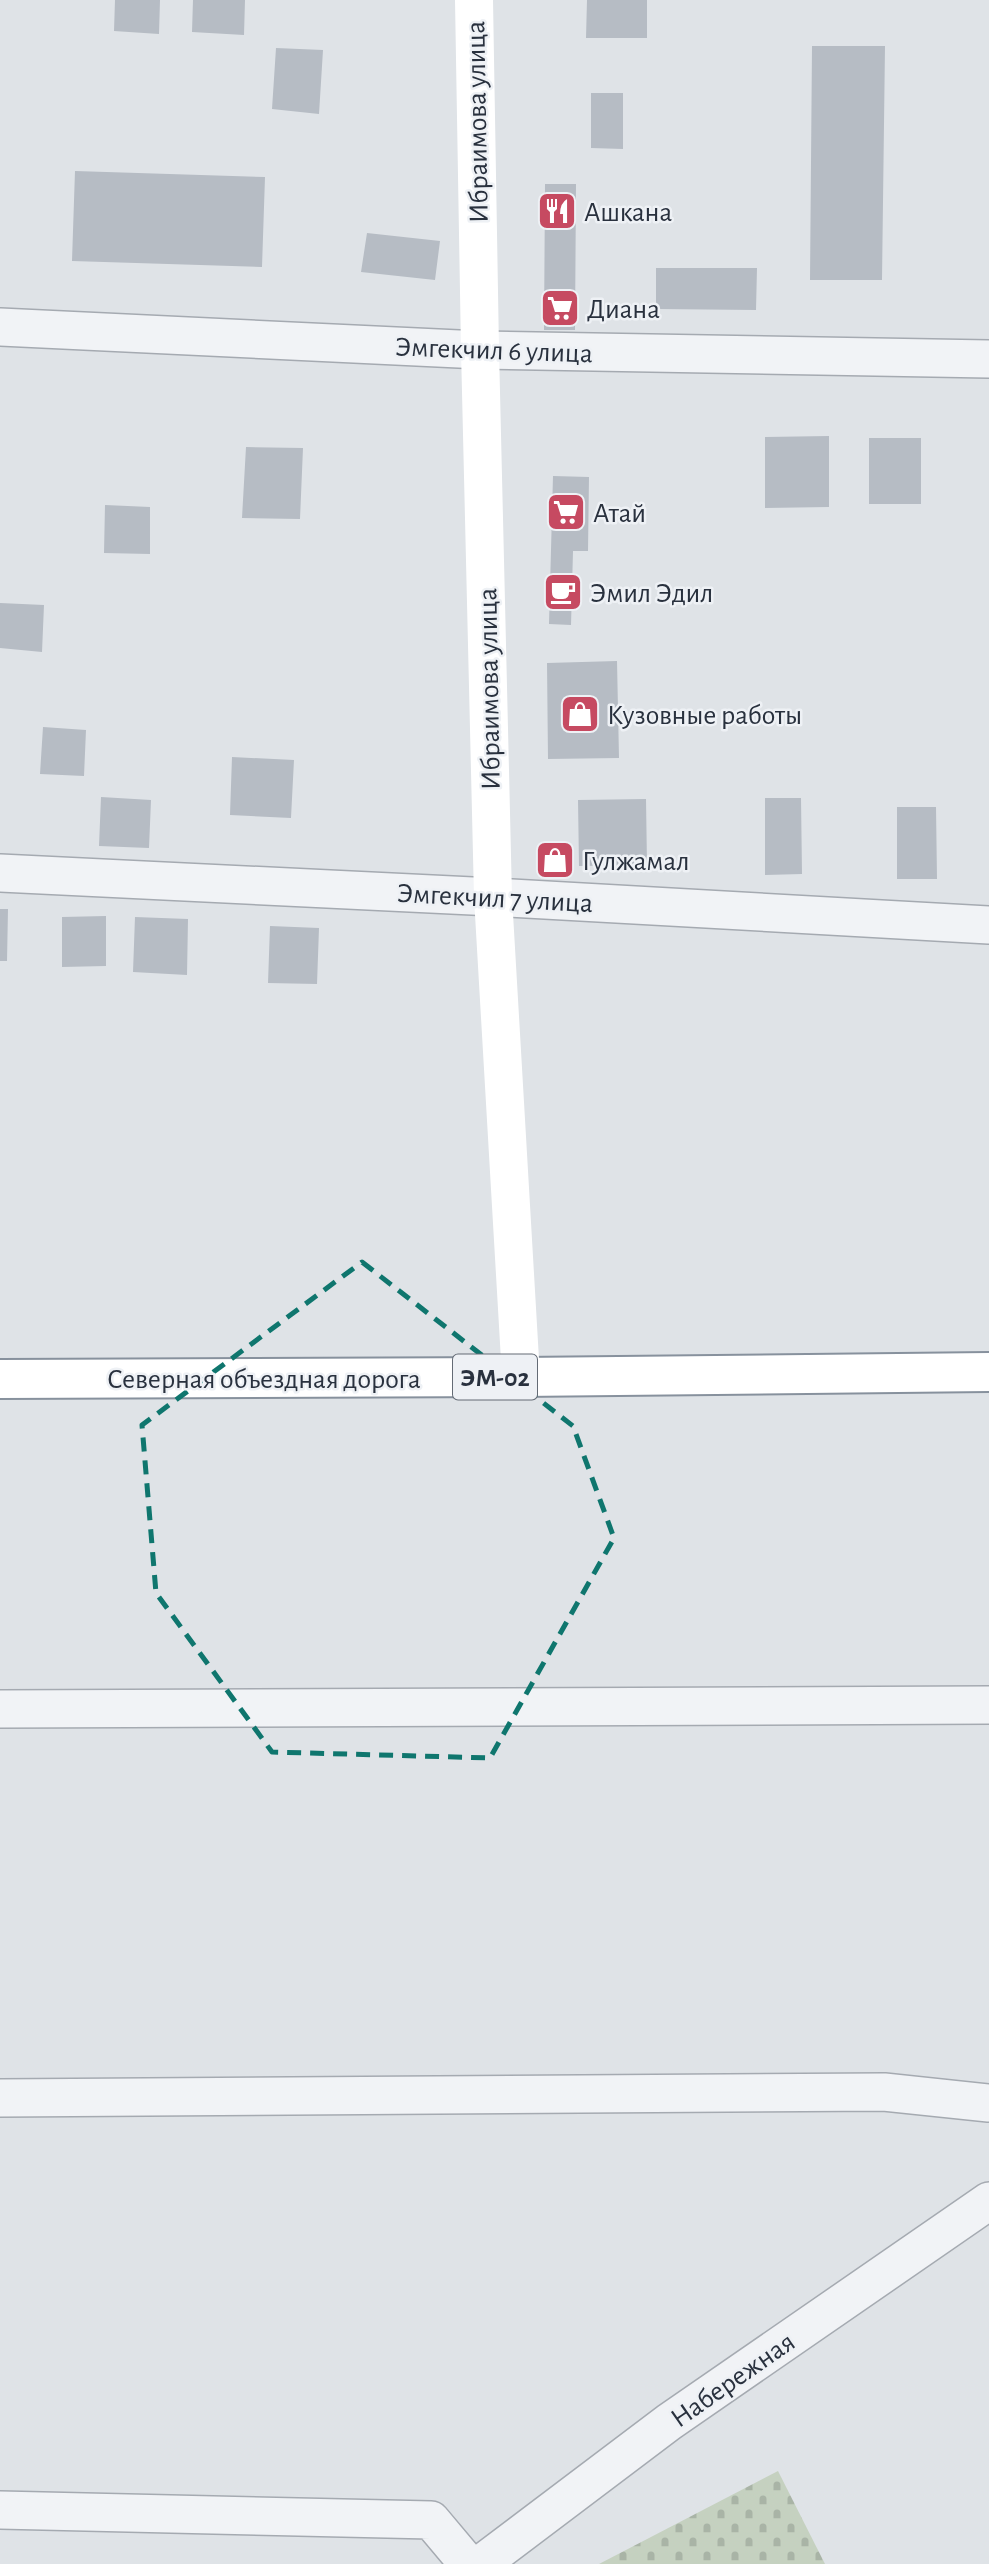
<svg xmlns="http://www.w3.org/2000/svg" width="989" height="2564" viewBox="0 0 989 2564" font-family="'Alegreya Sans',sans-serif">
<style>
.cemetery{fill:url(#cemetery-stones)}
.building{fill:#b6bcc4}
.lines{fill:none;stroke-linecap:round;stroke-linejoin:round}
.street-casing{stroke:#a5aab1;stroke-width:40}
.highway-casing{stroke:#87919d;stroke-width:42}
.street{stroke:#f1f3f6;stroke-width:37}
.secondary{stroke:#fff;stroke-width:38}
.highway{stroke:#fff;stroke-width:38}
.marked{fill:none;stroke:#0f766e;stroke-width:5;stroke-dasharray:14 9;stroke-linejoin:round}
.labels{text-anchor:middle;stroke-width:5;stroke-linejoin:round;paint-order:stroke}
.shield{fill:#eef1f5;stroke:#646b75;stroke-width:2}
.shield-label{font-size:26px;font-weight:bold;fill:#29313e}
.street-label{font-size:28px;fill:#29313e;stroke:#eef1f5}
.poi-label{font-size:28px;fill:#29313e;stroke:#eef1f5;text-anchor:start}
</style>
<defs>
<pattern id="cemetery-stones" width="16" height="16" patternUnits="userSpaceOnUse" patternTransform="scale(1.75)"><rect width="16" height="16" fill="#c5d1c0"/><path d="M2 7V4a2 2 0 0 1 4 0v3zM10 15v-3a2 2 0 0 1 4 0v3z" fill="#a9b4a6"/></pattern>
</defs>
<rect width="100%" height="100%" fill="#dfe3e7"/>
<path class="cemetery" d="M 778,2471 L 825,2564 L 599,2564 Z"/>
<path class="building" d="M 115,0 L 160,0 L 159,34 L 114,31 Z
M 193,0 L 245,0 L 244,35 L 192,32 Z
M 587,0 L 647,0 L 647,38 L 586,38 Z
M 812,46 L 885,46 L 882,280 L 810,280 Z
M 276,48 L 323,50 L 319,114 L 272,109 Z
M 591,93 L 623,93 L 623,149 L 591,148 Z
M 75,171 L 265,177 L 262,267 L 72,261 Z
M 545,184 L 576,184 L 575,330 L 544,330 Z
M 367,233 L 440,241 L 435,280 L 361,272 Z
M 656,268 L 757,268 L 756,310 L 656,309 Z
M 829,436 L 829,507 L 765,508 L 765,437 Z
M 869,438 L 921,438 L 921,504 L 869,504 Z
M 246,447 L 303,448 L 300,519 L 242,518 Z
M 553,476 L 589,477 L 588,551 L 573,551 L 571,625 L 549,624 Z
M 105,505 L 150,507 L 150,554 L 104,553 Z
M 0,603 L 44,605 L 42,652 L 0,648 Z
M 617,661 L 619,758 L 548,759 L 547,663 Z
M 43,727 L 86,730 L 84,776 L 40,774 Z
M 232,757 L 294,760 L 291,818 L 230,815 Z
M 101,797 L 151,800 L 149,848 L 99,846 Z
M 765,798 L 801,798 L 802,874 L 765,875 Z
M 646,799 L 647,865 L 579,866 L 578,800 Z
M 897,807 L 936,807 L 937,879 L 897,879 Z
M 0,909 L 8,909 L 7,961 L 0,961 Z
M 106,916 L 106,966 L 62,967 L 62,917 Z
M 135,917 L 188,919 L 187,975 L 133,972 Z
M 270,926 L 319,928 L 317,984 L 268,983 Z"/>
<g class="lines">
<g class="street-casing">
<path id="street" d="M 0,327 L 480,350 L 989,359
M 0,873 L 493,897 L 989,925
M 0,1709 L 989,1705
M 0,2098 L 884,2092 L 989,2103
M 0,2510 L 431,2520 L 468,2564
M 481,2564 L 669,2422 L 989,2201"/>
</g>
<g class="highway-casing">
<path id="highway" d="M 0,1379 L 521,1377 L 989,1372"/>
</g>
<use href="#street" class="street"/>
<path class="secondary" d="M 474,0 L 480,350 L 493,897 L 521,1377"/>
<use href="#highway" class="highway"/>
</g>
<path class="marked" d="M 362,1262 L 573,1426 L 614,1538 L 490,1758 L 272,1752 L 156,1593 L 142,1425 Z"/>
<defs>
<g id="restaurant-square" transform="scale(2.0125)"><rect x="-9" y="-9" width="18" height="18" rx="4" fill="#c64a61" stroke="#eef1f5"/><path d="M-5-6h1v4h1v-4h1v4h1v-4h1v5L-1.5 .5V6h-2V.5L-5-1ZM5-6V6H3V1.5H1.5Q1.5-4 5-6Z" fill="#fff"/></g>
<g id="supermarket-square" transform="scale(2.0125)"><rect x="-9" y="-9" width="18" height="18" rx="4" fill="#c64a61" stroke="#eef1f5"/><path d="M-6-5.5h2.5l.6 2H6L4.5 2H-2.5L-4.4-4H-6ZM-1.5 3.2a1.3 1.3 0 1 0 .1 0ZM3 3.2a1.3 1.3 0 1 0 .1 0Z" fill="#fff"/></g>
<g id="cafe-square" transform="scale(2.0125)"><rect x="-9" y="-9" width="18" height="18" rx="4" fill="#c64a61" stroke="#eef1f5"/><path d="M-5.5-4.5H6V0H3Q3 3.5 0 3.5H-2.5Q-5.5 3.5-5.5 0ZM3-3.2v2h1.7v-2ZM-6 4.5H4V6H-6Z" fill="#fff"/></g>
<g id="shop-square" transform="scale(2.0125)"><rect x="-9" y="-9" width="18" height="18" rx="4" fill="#c64a61" stroke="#eef1f5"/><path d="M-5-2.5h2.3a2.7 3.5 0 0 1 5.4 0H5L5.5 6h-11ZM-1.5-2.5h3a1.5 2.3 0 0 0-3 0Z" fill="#fff"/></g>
</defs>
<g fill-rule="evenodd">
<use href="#restaurant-square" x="557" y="211"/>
<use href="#supermarket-square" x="560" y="308"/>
<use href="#supermarket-square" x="566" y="512"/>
<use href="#cafe-square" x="563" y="592"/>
<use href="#shop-square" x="580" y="714"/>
<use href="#shop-square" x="555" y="860"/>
</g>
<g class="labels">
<rect class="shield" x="453" y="1354.5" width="84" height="45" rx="5"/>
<g class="shield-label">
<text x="495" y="1386">ЭМ-02</text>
</g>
<g class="street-label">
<text transform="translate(476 122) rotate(-91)" y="10">Ибраимова улица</text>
<text transform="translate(494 349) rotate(2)" y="10">Эмгекчил 6 улица</text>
<text transform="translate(488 689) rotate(-91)" y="10">Ибраимова улица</text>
<text transform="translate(495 897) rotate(3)" y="10">Эмгекчил 7 улица</text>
<text x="264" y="1388">Северная объездная дорога</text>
<text transform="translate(732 2379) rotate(-35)" y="10">Набережная</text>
</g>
<g class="poi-label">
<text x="584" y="221">Ашкана</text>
<text x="587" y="318">Диана</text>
<text x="593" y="522">Атай</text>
<text x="590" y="602">Эмил Эдил</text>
<text x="607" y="724">Кузовные работы</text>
<text x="582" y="870">Гулжамал</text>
</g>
</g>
</svg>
